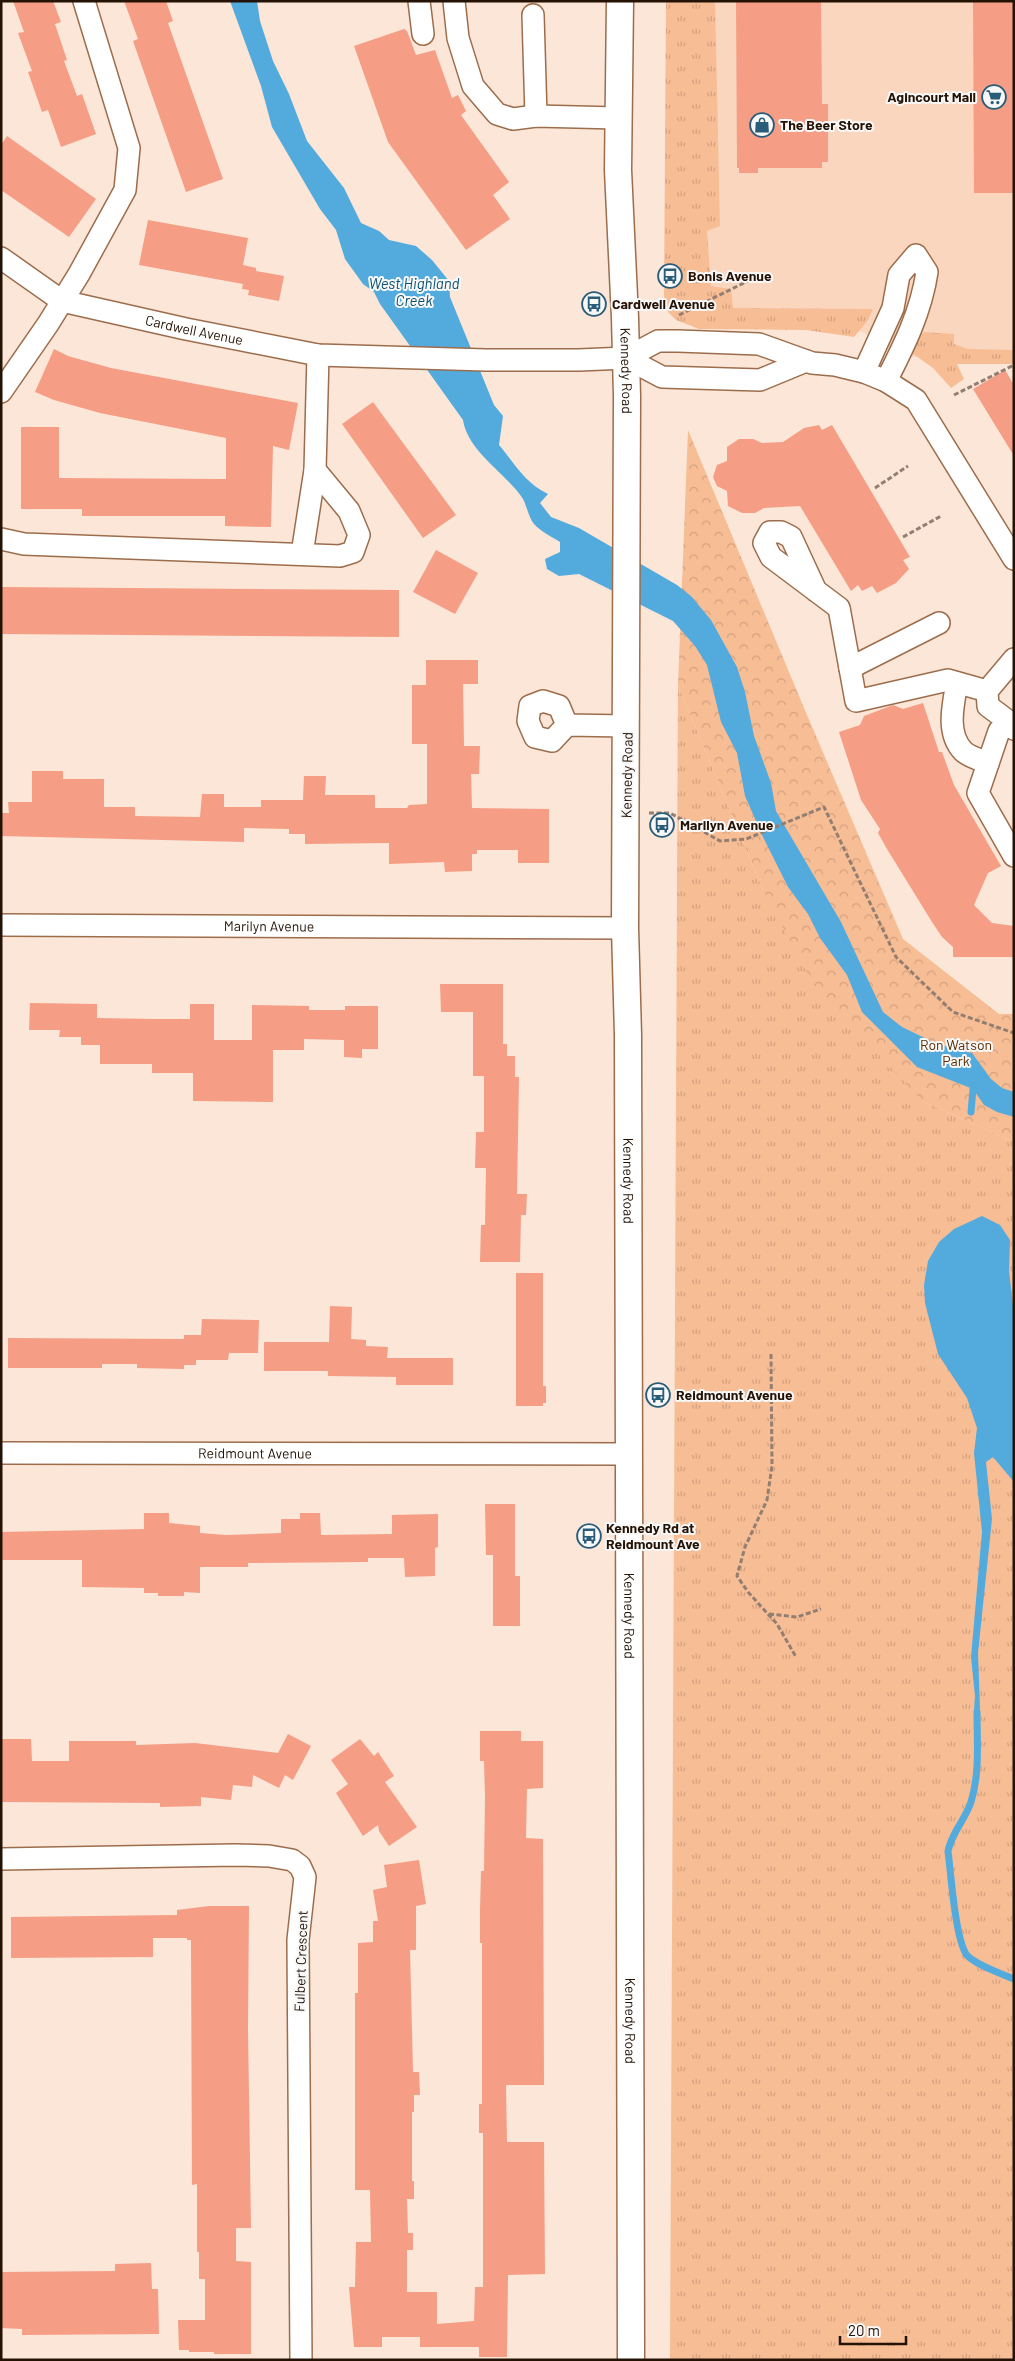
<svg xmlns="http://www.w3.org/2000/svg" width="1015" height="2361" viewBox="0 0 1015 2361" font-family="Barlow,sans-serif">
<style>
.built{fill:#fad6be}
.grass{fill:url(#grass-tufts)}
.park{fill:url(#park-crowns)}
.water{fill:#53abdd}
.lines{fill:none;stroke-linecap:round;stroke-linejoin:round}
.stream{stroke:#53abdd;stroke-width:7}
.building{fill:#f69d85}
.minor-casing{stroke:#9c6d4c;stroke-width:24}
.major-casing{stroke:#9c6d4c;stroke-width:29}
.path{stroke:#937f71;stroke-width:3;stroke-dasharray:5 2.5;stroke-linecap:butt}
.minor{stroke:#fff;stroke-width:21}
.major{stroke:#fff;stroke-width:26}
.labels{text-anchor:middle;stroke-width:4;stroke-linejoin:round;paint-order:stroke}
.poi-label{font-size:14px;font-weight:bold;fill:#241205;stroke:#f8f8f8;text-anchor:start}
.street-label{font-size:14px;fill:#241205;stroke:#f8f8f8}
.park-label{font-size:14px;fill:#592b00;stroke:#f8f8f8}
.water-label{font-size:15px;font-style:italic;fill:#085072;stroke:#f8f8f8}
</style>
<defs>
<pattern id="grass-tufts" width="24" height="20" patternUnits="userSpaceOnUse" patternTransform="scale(1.25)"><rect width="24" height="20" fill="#f7bd95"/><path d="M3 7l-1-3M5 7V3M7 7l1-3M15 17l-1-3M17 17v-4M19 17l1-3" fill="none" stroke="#d4a17f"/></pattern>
<pattern id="park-crowns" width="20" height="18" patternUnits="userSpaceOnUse" patternTransform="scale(1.25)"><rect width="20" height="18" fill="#f7bd95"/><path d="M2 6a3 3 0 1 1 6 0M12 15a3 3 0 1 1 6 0" fill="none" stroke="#d4a17f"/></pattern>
</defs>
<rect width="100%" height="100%" fill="#fbe6d7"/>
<path class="built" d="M 679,1 L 1014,1 L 1014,356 L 909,357 L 845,323 L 685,312 Z"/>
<path class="grass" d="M 666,1 L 715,1 L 720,226 L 707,231 L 711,286 L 731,289 L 733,308 L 873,309 L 868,320 L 854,337 L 806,330 L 699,329 L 676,320 L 668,312 L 664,297 Z
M 925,332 L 954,334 L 954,344 L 968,349 L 1014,350 L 1014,364 L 957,364 L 964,379 L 951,388 L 933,368 L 909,351 L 919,336 Z
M 678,685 L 763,890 L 922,1101 L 1014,1142 L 1014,2360 L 670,2360 Z"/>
<path class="park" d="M 688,430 L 804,708 L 903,939 L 999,1014 L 1014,1014 L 1014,1142 L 922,1101 L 813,984 L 763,890 L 678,685 Z"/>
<path class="water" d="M 230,1 L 257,1 L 260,21 L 273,61 L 289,94 L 307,141 L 344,188 L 361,223 L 379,231 L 389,240 L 416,246 L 432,260 L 449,281 L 450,297 L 494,405 L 503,416 L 499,445 C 516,465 524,482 548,494 L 540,503 L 551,517 L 579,528 L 677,585 L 691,596 L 711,620 L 737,667 L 745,692 L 754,736 L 771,783 L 776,811 L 841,922 L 883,1012 L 902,1027 L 937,1044 L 972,1053 L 991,1079 L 1002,1088 L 1014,1092 L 1014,1117 L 997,1112 L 984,1105 L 973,1089 L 917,1067 L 862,1012 L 847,975 L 820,938 L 808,914 L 788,887 L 763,837 L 745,796 L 737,753 L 721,722 L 707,665 L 695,646 L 673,621 L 579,574 L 559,576 L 547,569 L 545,559 L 560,552 L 560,542 C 552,537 540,531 534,524 C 529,518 527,507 523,499 C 506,473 468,452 463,420 L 380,304 L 374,292 L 363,284 L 345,259 L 336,230 L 320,209 L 272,127 L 261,86 Z
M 982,1216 L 1000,1225 L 1010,1240 L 1009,1271 L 1014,1313 L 1014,1482 L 993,1457 L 986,1462 L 992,1519 L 978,1653 L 980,1709 L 977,1712 L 974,1710 L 975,1696 L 971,1657 L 982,1532 L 974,1453 L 977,1428 L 967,1398 L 938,1354 L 925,1303 L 924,1285 L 928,1261 L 939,1242 L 954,1229 Z"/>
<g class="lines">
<path class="stream" d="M 971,1112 L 973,1089
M 977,1712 C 977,1741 980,1773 971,1802 C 965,1820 952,1832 948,1851 C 951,1874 955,1936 966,1954 C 973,1964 1002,1974 1014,1979"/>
</g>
<path class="building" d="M 13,1 L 53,1 L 61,22 L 55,24 L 67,60 L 64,61 L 77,96 L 82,94 L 96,134 L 61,147 L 48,110 L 42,112 L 28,72 L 32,71 L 18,33 L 24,32 Z
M 124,1 L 166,1 L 173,21 L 168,23 L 223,179 L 186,192 L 133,41 L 138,39 Z
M 736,1 L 821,1 L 822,104 L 828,104 L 828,162 L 822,162 L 822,168 L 758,168 L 758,173 L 739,173 L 739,168 L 737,168 Z
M 973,1 L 1014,1 L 1014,193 L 974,193 Z
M 404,29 L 407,31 L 416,55 L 435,50 L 452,98 L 458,95 L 466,111 L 461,115 L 509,182 L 493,195 L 510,219 L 466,250 L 388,142 L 354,46 Z
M 7,136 L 96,199 L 69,237 L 1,190 L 1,145 Z
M 148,220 L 248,238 L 243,265 L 256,268 L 256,271 L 284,276 L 279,301 L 248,295 L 249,290 L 242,289 L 243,284 L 139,265 Z
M 54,349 L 68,356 L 111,368 L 298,403 L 289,450 L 273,446 L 271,527 L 225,526 L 225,516 L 82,516 L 82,509 L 21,509 L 21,427 L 59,427 L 59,478 L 226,479 L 226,438 L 100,413 L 54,400 L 35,392 Z
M 1005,370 L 1014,385 L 1014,456 L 973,389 Z
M 373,402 L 456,515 L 423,538 L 342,424 Z
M 819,425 L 822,430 L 832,425 L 910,557 L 903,560 L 909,569 L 896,583 L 877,593 L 872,586 L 862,591 L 858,585 L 851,591 L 800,506 L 764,508 L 755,513 L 742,513 L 728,506 L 727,491 L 717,486 L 713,477 L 717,465 L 727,461 L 727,447 L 739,439 L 753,439 L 762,443 L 783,442 L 804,428 Z
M 436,550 L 478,573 L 455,614 L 413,592 Z
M 1,587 L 399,590 L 399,637 L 1,634 Z
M 426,660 L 478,660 L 478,684 L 463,684 L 464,746 L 480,746 L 479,774 L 471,774 L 472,808 L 549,809 L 549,863 L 518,863 L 518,850 L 477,850 L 477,854 L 472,854 L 472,871 L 445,872 L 444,862 L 389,864 L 389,843 L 305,844 L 305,834 L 289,834 L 289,829 L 244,828 L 244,842 L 1,836 L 1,813 L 9,813 L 8,802 L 32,802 L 32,771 L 63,771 L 63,779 L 104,779 L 104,807 L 135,807 L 135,816 L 200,817 L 202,794 L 224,794 L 224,807 L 261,807 L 261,800 L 303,800 L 304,776 L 326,776 L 325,795 L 375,795 L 375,808 L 407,808 L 409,805 L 427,804 L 427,744 L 412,744 L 412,685 L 426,685 Z
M 923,703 L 939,752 L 942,752 L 954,785 L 1001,866 L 988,873 L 974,905 L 992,923 L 1014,926 L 1014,957 L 953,957 L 953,947 L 942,937 L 932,922 L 887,849 L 878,833 L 880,829 L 861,800 L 839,732 L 860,725 L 864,716 L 893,705 L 903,709 Z
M 440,984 L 503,984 L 503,1044 L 507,1044 L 507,1056 L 515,1056 L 515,1077 L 519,1077 L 517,1194 L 527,1194 L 526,1215 L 521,1215 L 520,1262 L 480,1262 L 481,1225 L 485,1225 L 486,1168 L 475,1168 L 476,1132 L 484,1132 L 484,1076 L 473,1076 L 473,1012 L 441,1012 Z
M 30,1003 L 97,1004 L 97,1018 L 154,1019 L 190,1019 L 190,1004 L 214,1004 L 214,1040 L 252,1040 L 252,1005 L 309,1006 L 309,1010 L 345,1010 L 345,1006 L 378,1006 L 378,1049 L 362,1049 L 362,1058 L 344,1057 L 344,1040 L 304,1039 L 304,1050 L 273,1050 L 273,1102 L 193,1101 L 193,1073 L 152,1073 L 152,1064 L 100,1064 L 100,1045 L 81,1045 L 81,1037 L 59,1037 L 60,1030 L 29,1030 Z
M 516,1273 L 543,1273 L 543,1386 L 546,1386 L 546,1403 L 543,1403 L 543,1406 L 516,1406 Z
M 330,1306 L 352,1307 L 351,1339 L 366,1340 L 366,1346 L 388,1347 L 387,1358 L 453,1358 L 453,1385 L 396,1385 L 396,1377 L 328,1376 L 328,1371 L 264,1371 L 264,1342 L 329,1342 Z
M 202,1319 L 259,1320 L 258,1353 L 229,1353 L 228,1360 L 196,1360 L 196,1365 L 184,1365 L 184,1369 L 137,1368 L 137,1364 L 102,1364 L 102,1368 L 8,1368 L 8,1338 L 184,1339 L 184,1335 L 201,1335 Z
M 485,1504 L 515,1504 L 515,1576 L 520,1576 L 520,1626 L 493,1626 L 493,1555 L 486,1555 Z
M 144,1513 L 169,1513 L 169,1523 L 200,1526 L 200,1533 L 226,1535 L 281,1533 L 281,1519 L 300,1519 L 300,1513 L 320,1513 L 321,1535 L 392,1534 L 392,1515 L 438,1514 L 438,1547 L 435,1548 L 435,1576 L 405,1577 L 404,1558 L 368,1558 L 368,1562 L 248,1563 L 248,1567 L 200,1567 L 200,1593 L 184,1592 L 184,1596 L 158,1596 L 158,1593 L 144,1593 L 144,1588 L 82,1587 L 82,1560 L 1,1560 L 1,1532 L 144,1529 Z
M 480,1731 L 521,1731 L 521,1741 L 543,1741 L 543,1788 L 527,1789 L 526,1838 L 543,1839 L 544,2085 L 506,2085 L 507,2142 L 544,2142 L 545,2274 L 508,2275 L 507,2357 L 479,2357 L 479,2347 L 420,2347 L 420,2337 L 382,2337 L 382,2347 L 354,2347 L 349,2287 L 355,2287 L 356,2242 L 371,2242 L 370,2190 L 355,2190 L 355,1993 L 358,1993 L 358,1943 L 373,1942 L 373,1921 L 378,1921 L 373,1890 L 387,1887 L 384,1865 L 419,1860 L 426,1904 L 416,1906 L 416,1950 L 410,1950 L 413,2072 L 419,2072 L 420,2095 L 414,2095 L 414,2112 L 412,2112 L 412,2181 L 414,2181 L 414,2199 L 407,2199 L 408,2233 L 413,2233 L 413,2250 L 407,2250 L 407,2292 L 437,2292 L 437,2324 L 474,2321 L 475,2287 L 483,2287 L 483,2133 L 479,2133 L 479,2104 L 482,2104 L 482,1943 L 480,1943 L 480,1911 L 481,1871 L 484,1871 L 485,1797 L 484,1761 L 480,1761 Z
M 288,1734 L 311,1746 L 293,1780 L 285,1775 L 279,1788 L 253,1775 L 252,1787 L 233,1785 L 231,1800 L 201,1797 L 201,1806 L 160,1807 L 160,1803 L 1,1802 L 1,1739 L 31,1739 L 32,1761 L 69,1761 L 69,1741 L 136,1741 L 136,1745 L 195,1743 L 278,1753 Z
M 360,1739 L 374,1756 L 378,1752 L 394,1776 L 385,1782 L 417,1827 L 389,1846 L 379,1831 L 378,1825 L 363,1836 L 336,1793 L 348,1784 L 331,1760 Z
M 209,1906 L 249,1906 L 248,2028 L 251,2228 L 236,2228 L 236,2261 L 251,2262 L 251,2354 L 214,2354 L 214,2352 L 189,2352 L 189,2350 L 179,2350 L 178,2320 L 205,2320 L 205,2279 L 199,2279 L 199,2252 L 197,2252 L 197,2184 L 192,2185 L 191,1940 L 187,1940 L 187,1938 L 153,1938 L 153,1957 L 11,1958 L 11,1917 L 177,1915 L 177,1910 Z
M 151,2263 L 152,2289 L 158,2289 L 159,2334 L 22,2335 L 22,2329 L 1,2328 L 1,2272 L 115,2271 L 115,2264 Z"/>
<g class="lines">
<g class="minor-casing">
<g id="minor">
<path d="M 419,1 L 423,34"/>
<path d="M 454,1 L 458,38 L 473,86 L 497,114 L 513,119 L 536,116 L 617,118"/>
<path d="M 533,15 L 536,116"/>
<path id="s1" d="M 1,258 L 62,301 L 186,329 L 318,355 L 486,360 L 579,360 L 626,358 L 658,341 L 678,341 L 759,344 L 812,363 L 835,365 L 864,372 L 886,381 L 916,400 L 1014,559"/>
<path d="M 626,358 L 662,377 L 760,380 L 806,361"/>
<path d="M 864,372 L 893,308 L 899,275 L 916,255 L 927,272 C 921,312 904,346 886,381"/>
<path d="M 1,392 L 48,324 L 79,274 L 125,190 L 129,148 L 84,1"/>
<path d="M 1,539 L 24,544 L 340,556 L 353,552 L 359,535 L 349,511 L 315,470"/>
<path d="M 302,554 L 315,470 L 318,355"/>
<path d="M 816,591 L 791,537 L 781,532 L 770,532 L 764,543 L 771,557 L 839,608 L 856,701 L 948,680 L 987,691"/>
<path d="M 1014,659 L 987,691 L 988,706 L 1012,724 L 1014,729"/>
<path d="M 850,668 L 939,623"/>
<path d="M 957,683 C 953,705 946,733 963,751 C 969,757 981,760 988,763"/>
<path d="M 1014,723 L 999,731 L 978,793 L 1014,856"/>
<path d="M 567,725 L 552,741 L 535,737 L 528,721 L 530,706 L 543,701 L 559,706 L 567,725 L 627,726"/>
<path id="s2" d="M 1,925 L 625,928"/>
<path id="s3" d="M 1,1453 L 627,1454"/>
<path d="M 1,1859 L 235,1855 L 269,1856 L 292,1860 L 300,1866 L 305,1877 L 298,1940 L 301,2360"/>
</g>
</g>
<g class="major-casing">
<g id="major">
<path id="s4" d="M 620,1 L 618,170 L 625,318 L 627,396 L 625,928 L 628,1035 L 631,2360"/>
</g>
</g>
<path class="path" d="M 679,315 L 756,277
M 954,395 L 1014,365
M 875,488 L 908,466
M 903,537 L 941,516
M 649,813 L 670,813 L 720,841 L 746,839 L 824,807 L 896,957 L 953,1012 L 1014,1033
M 771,1354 L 772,1466 L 767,1500 L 745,1547 L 737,1576 L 748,1592 L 777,1624 L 796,1657
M 769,1614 L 797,1617 L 821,1609"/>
<use href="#minor" class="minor"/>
<use href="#major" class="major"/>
</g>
<defs>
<g id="supermarket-ring" transform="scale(1.25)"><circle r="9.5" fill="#f8f8f8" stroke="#295c78" stroke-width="1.5"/><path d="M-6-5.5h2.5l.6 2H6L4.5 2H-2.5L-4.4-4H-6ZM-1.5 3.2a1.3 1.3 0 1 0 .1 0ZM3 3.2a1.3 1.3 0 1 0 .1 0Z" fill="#295c78"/></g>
<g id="shop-ring" transform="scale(1.25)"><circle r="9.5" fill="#f8f8f8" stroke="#295c78" stroke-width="1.5"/><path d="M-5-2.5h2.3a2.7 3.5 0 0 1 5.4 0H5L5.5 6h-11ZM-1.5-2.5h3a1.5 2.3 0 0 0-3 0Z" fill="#295c78"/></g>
<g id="bus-ring" transform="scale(1.25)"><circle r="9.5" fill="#f8f8f8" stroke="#295c78" stroke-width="1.5"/><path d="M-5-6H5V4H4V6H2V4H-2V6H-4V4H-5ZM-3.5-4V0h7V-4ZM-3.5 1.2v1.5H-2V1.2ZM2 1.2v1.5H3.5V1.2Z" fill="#295c78"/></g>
</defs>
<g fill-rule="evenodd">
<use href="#supermarket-ring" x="994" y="97"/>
<use href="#shop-ring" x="762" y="125"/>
<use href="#bus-ring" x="670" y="276"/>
<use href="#bus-ring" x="594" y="304"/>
<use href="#bus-ring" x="662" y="825"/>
<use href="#bus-ring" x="658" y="1395"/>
<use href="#bus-ring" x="589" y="1536"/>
</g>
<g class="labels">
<g class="poi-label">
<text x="976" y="102" text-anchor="end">Agincourt Mall</text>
<text x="780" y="130">The Beer Store</text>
<text x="688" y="281">Bonis Avenue</text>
<text x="612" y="309">Cardwell Avenue</text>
<text x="680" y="830">Marilyn Avenue</text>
<text x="676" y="1400">Reidmount Avenue</text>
<text x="606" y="1533">Kennedy Rd at<tspan x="606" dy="16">Reidmount Ave</tspan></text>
</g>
<g class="street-label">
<text dy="5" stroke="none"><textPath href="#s1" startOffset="210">Cardwell Avenue</textPath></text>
<text dy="5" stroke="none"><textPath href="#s4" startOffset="370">Kennedy Road</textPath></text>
<text transform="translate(627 775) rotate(-89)" y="5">Kennedy Road</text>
<text dy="5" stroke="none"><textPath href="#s2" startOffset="268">Marilyn Avenue</textPath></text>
<text dy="5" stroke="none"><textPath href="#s4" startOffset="1180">Kennedy Road</textPath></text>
<text dy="5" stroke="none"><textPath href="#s3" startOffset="254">Reidmount Avenue</textPath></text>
<text dy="5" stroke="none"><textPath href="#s4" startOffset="1615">Kennedy Road</textPath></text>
<text transform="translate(301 1961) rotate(-88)" y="5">Fulbert Crescent</text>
<text dy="5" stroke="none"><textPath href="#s4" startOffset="2020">Kennedy Road</textPath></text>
</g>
<g class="park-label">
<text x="956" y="1050">Ron Watson<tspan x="956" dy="16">Park</tspan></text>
</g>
<g class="water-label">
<text x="414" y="289">West Highland<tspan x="414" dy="17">Creek</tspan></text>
</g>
</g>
<rect width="1015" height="2361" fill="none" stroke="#241205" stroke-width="5"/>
<path d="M840 2336v8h66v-8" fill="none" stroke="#241205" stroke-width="2.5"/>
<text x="848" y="2336" font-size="15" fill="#241205" stroke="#f8f8f8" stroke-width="4" paint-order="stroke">20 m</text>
</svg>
